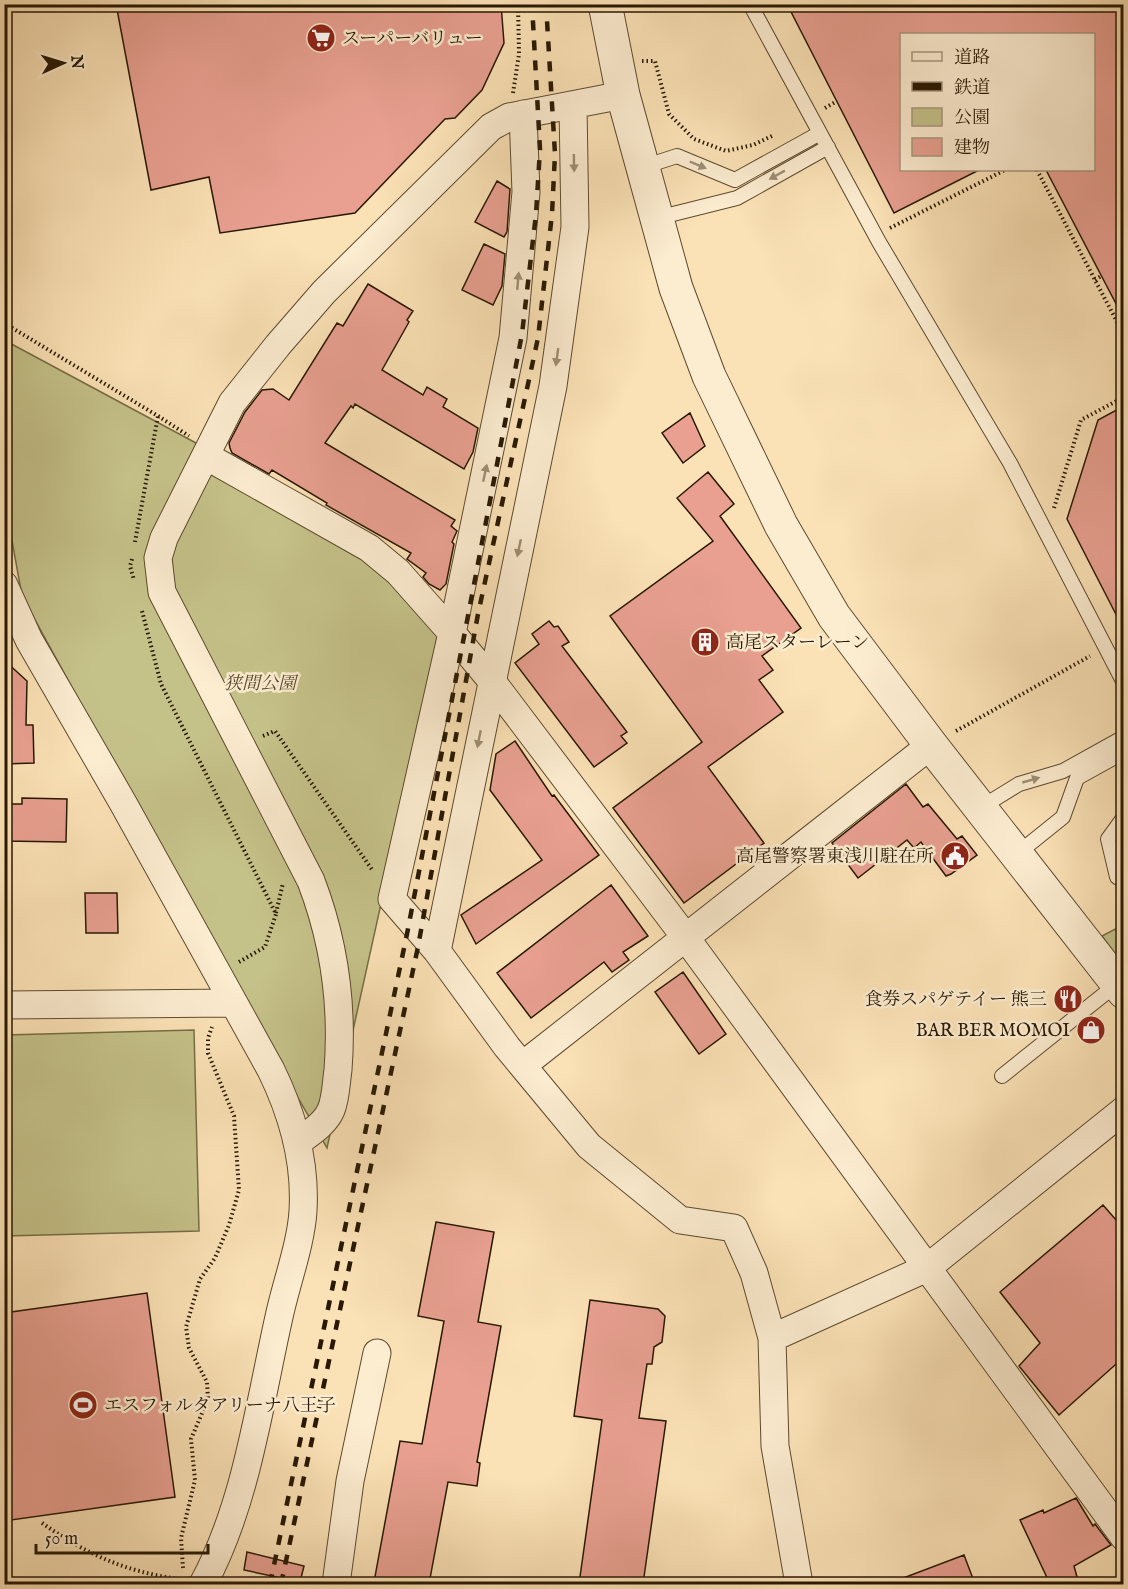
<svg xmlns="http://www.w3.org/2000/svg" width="1128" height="1589" viewBox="0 0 1128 1589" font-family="'IM FELL English','Noto Serif JP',serif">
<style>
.green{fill:#c5c289;stroke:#766d46;stroke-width:1.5}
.building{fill:#e9a091;stroke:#281802;stroke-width:1.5}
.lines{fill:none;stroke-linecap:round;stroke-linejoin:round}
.service-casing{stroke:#5d4a2f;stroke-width:16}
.minor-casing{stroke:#5d4a2f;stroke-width:29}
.tertiary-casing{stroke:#5d4a2f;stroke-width:35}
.path{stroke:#281802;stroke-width:4;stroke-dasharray:1.5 3;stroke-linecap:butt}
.service{stroke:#fcecd0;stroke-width:14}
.minor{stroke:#fcecd0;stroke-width:27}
.tertiary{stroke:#fcecd0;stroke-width:33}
.rail{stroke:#281802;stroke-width:4.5;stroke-dasharray:10 10;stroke-linecap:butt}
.oneway{fill:#9d8d73}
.labels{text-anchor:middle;stroke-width:5;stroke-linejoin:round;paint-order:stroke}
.poi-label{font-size:18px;fill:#281802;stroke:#fcecd0;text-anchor:start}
.park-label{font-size:18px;font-style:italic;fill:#574b2a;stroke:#fcecd0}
</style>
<rect width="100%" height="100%" fill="#fbe2b6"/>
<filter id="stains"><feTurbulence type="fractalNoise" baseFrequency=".00333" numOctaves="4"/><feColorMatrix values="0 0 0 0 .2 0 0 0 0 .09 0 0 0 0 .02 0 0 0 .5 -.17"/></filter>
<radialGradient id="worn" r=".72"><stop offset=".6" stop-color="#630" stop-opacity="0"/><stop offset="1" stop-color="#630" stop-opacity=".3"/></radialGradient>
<path class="green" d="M 4,340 L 209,450 L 419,588 L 444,619 L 327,1148 L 276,1060 L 22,596 L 5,502 Z
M 1123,925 L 1123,951 L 1116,955 L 1102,936 Z
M 194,1030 L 199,1231 L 5,1236 L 5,1035 Z"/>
<path class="building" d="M 116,4 L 501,4 L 504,43 L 482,90 L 455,118 L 445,119 L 355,213 L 220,233 L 209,177 L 151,190 Z
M 787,4 L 1124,4 L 1124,319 L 1046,170 L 1094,170 L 1094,34 L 902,34 L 902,170 L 979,170 L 894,213 Z
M 497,181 L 510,189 L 507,232 L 504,237 L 475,222 Z
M 484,244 L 505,254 L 502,286 L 493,305 L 462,290 Z
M 368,284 L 413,311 L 407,320 L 409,322 L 382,370 L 423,395 L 427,387 L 447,399 L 443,407 L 478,428 L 473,452 L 464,469 L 355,404 L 353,408 L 351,406 L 325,443 L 455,520 L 451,526 L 457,531 L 452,542 L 454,544 L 446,584 L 440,590 L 429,584 L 423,577 L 426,573 L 407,559 L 411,553 L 326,505 L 327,503 L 272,470 L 269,474 L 232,453 L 230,448 L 229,443 L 245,412 L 262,390 L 273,389 L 289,400 L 337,323 L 343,326 Z
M 1124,406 L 1124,630 L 1067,519 L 1098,420 Z
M 690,413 L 705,446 L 683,463 L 662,433 Z
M 708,472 L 734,504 L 720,516 L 801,628 L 762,656 L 773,670 L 759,680 L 783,712 L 708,767 L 764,843 L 684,903 L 613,808 L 702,742 L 610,616 L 713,541 L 677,498 Z
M 549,621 L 554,627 L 558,626 L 569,642 L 562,646 L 627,732 L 621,736 L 627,743 L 594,767 L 515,663 L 539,644 L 532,634 Z
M 4,660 L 27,681 L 26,725 L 33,725 L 34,763 L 4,764 Z
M 515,741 L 552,796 L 554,795 L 599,855 L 476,944 L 461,915 L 542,860 L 490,790 L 496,754 Z
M 906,784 L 923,807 L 928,804 L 957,839 L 962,836 L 977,855 L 951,874 L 946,876 L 921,842 L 914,848 L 907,840 L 858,878 L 832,843 Z
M 22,798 L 67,799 L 66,842 L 4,841 L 4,804 L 22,804 Z
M 611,885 L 648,936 L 623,952 L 629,960 L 612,972 L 604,962 L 531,1018 L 497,973 Z
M 85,893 L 117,893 L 118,933 L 86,933 Z
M 683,972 L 726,1034 L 699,1054 L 655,992 Z
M 1103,1205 L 1124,1229 L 1124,1357 L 1059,1415 L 1019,1366 L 1040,1343 L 1000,1292 Z
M 436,1222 L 494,1232 L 478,1322 L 501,1326 L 477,1462 L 480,1463 L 477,1486 L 448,1482 L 429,1584 L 391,1584 L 374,1582 L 400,1441 L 422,1444 L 444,1321 L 418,1316 Z
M 147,1293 L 175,1497 L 4,1521 L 4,1313 Z
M 590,1300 L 658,1309 L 665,1316 L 662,1342 L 654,1347 L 652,1364 L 647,1364 L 639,1418 L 666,1421 L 643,1584 L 579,1584 L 602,1420 L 574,1416 Z
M 1076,1498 L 1093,1526 L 1095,1524 L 1111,1545 L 1074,1566 L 1079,1584 L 1050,1584 L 1020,1520 L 1043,1510 L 1044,1513 Z
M 247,1552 L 304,1566 L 300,1582 L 244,1570 Z
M 964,1555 L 975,1584 L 891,1584 L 890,1583 Z"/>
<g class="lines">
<g class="service-casing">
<path id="service" d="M 750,4 L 879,242 L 1010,463 L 1124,683
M 643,167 L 677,156 L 735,180 L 820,133
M 657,218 L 737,198 L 828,147
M 980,808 L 1019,784 L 1063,771 L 1124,737
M 1124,817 L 1108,839 L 1117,877 L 1124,881
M 1017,854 L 1063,817 L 1077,778 L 1124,752
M 1002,1076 L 1117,984"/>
</g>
<g class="minor-casing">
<path id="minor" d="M 523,114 L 526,192 L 513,338 L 452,633 L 392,899 L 437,951 L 507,1047 L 589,1146 L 680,1220 L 734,1228 L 754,1273 L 772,1338 L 775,1446 L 799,1584
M 206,456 L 369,548 L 398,572 L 452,633 L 491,680 L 686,938 L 1124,1537
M 4,585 L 29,640 L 123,803 L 271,1070 C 293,1115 306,1161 303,1211 C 301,1244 286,1284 279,1317 C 259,1406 246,1505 203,1584
M 437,951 L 553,386 L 575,227 L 573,105
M 4,1005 L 233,1003
M 523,1065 L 931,745
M 298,1142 C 310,1133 325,1124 331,1110 C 336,1098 336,1083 338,1070 C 343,1005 334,941 311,881 L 162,592 L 158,558 L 164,538 L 232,403 L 278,345 L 324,292 L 491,127 L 509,117 L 623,95
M 772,1338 L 927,1268 L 1124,1110
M 336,1584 L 350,1481 L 377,1353"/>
</g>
<g class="tertiary-casing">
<path id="tertiary" d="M 605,4 L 623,95 L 676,288 L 709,376 L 781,525 L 834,616 L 931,745 L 1124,992"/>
</g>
<path class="path" d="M 642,61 L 655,61 L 669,114 L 694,139 L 726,151 L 753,145 L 774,135
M 513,93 L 519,54 L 518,4
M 825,108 L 837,101
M 1037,170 L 1124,335
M 890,228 L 1005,170
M 1095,280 L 1101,276
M 4,323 L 158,416 L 189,436
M 1054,508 L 1081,420 L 1124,397
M 135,542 L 158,416
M 132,559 L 130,566 L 134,580
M 142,611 L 161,684 L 276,914 L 265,947 L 239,962
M 956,731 L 1090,656
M 263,736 L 275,731 L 373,871
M 276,913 L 283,883
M 42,1523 C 86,1554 126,1572 179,1579
M 183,1568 L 181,1538 L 195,1480 L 191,1439 L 208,1399 L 207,1382 L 189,1348 L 186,1327 L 200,1279 L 215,1258 L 229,1225 L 239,1190 L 234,1116 L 208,1053 L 208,1038 L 212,1027"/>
<use href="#service" class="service"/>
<use href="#minor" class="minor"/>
<use href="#tertiary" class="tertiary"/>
<path class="rail" d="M 270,1584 L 407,934 L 522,334 L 536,214 L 540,149 L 532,4
M 281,1584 L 418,947 L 478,614 L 538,338 L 552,214 L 555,154 L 546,4"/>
</g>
<defs><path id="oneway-solid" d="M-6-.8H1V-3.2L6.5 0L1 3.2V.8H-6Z" transform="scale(1.5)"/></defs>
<g class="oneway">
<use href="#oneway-solid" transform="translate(574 163) rotate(89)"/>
<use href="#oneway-solid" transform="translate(698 165) rotate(23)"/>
<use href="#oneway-solid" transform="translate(777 175) rotate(151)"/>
<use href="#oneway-solid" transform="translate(518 281) rotate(-85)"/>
<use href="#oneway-solid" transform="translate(557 357) rotate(98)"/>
<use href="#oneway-solid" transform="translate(485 473) rotate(-78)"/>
<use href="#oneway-solid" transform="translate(519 548) rotate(102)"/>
<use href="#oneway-solid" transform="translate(479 739) rotate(101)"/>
<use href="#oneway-solid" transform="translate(1031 780) rotate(-16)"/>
</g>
<defs>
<g id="supermarket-disc" transform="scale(1.5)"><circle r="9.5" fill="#8f2418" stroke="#fcecd0"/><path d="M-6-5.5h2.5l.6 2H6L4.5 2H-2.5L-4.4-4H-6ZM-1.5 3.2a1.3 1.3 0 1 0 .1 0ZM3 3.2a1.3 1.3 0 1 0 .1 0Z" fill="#fff"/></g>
<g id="building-disc" transform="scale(1.5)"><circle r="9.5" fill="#8f2418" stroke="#fcecd0"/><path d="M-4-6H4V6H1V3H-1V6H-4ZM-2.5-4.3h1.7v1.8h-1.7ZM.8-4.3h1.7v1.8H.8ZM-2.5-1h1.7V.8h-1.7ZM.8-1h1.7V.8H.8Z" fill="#fff"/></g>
<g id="civic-disc" transform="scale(1.5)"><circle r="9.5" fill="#8f2418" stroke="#fcecd0"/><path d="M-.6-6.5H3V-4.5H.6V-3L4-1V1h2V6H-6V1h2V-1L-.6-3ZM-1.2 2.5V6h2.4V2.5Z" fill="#fff"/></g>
<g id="restaurant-disc" transform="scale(1.5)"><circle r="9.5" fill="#8f2418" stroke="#fcecd0"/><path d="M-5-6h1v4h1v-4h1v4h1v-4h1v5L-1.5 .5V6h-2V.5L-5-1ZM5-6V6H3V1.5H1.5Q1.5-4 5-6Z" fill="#fff"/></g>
<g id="shop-disc" transform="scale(1.5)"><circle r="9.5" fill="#8f2418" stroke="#fcecd0"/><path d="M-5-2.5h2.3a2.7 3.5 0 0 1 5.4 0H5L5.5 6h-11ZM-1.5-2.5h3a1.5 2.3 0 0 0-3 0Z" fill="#fff"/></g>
<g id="stadium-disc" transform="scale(1.5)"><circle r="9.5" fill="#8f2418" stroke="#fcecd0"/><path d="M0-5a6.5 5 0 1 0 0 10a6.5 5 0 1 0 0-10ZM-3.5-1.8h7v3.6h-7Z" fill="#fff"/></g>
</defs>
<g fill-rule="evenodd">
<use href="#supermarket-disc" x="321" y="38"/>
<use href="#building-disc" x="705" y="642"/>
<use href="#civic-disc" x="955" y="856"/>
<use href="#restaurant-disc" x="1068" y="999"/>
<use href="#shop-disc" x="1091" y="1030"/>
<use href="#stadium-disc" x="83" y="1405"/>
</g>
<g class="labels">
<g class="poi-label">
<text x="342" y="44">スーパーバリュー</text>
<text x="726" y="648">高尾スターレーン</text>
<text x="934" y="862" text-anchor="end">高尾警察署東浅川駐在所</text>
<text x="1047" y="1005" text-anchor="end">食券スパゲテイー 熊三</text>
<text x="1070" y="1036" text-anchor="end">BAR BER MOMOI</text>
<text x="104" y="1411">エスフォルタアリーナ八王子</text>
</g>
<g class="park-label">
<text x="260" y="689">狭間公園</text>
</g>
</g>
<rect width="1128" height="1589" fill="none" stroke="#fbe2b6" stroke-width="24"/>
<rect x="6" y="6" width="1116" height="1577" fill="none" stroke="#281802" stroke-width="3"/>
<rect x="12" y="12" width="1104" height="1565" fill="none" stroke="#281802" stroke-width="1.5"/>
<rect x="900" y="33" width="195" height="138" fill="#fcecd0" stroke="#a7977e" stroke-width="1.5"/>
<rect x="912" y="52" width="30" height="9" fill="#fcecd0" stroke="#a7977e" stroke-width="1.5"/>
<text x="954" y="63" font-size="18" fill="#281802">道路</text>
<rect x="912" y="82" width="30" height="9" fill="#281802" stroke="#a7977e" stroke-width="1.5"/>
<text x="954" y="93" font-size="18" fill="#281802">鉄道</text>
<rect x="912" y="108" width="30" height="18" fill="#c5c289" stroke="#a7977e" stroke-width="1.5"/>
<text x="954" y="123" font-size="18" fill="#281802">公園</text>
<rect x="912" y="138" width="30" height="18" fill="#e9a091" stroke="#a7977e" stroke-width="1.5"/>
<text x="954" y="153" font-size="18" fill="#281802">建物</text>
<g transform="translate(63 63) rotate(86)" stroke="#fcecd0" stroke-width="4.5" paint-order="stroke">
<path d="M0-4.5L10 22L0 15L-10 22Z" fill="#281802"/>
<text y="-9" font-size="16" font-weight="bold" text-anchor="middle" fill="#281802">N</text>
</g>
<path d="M36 1544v9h172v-9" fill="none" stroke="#281802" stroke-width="3"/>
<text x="45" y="1544" font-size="18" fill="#281802" stroke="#fcecd0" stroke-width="4.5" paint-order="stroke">50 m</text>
<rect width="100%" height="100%" filter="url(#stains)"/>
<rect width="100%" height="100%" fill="url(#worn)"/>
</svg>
